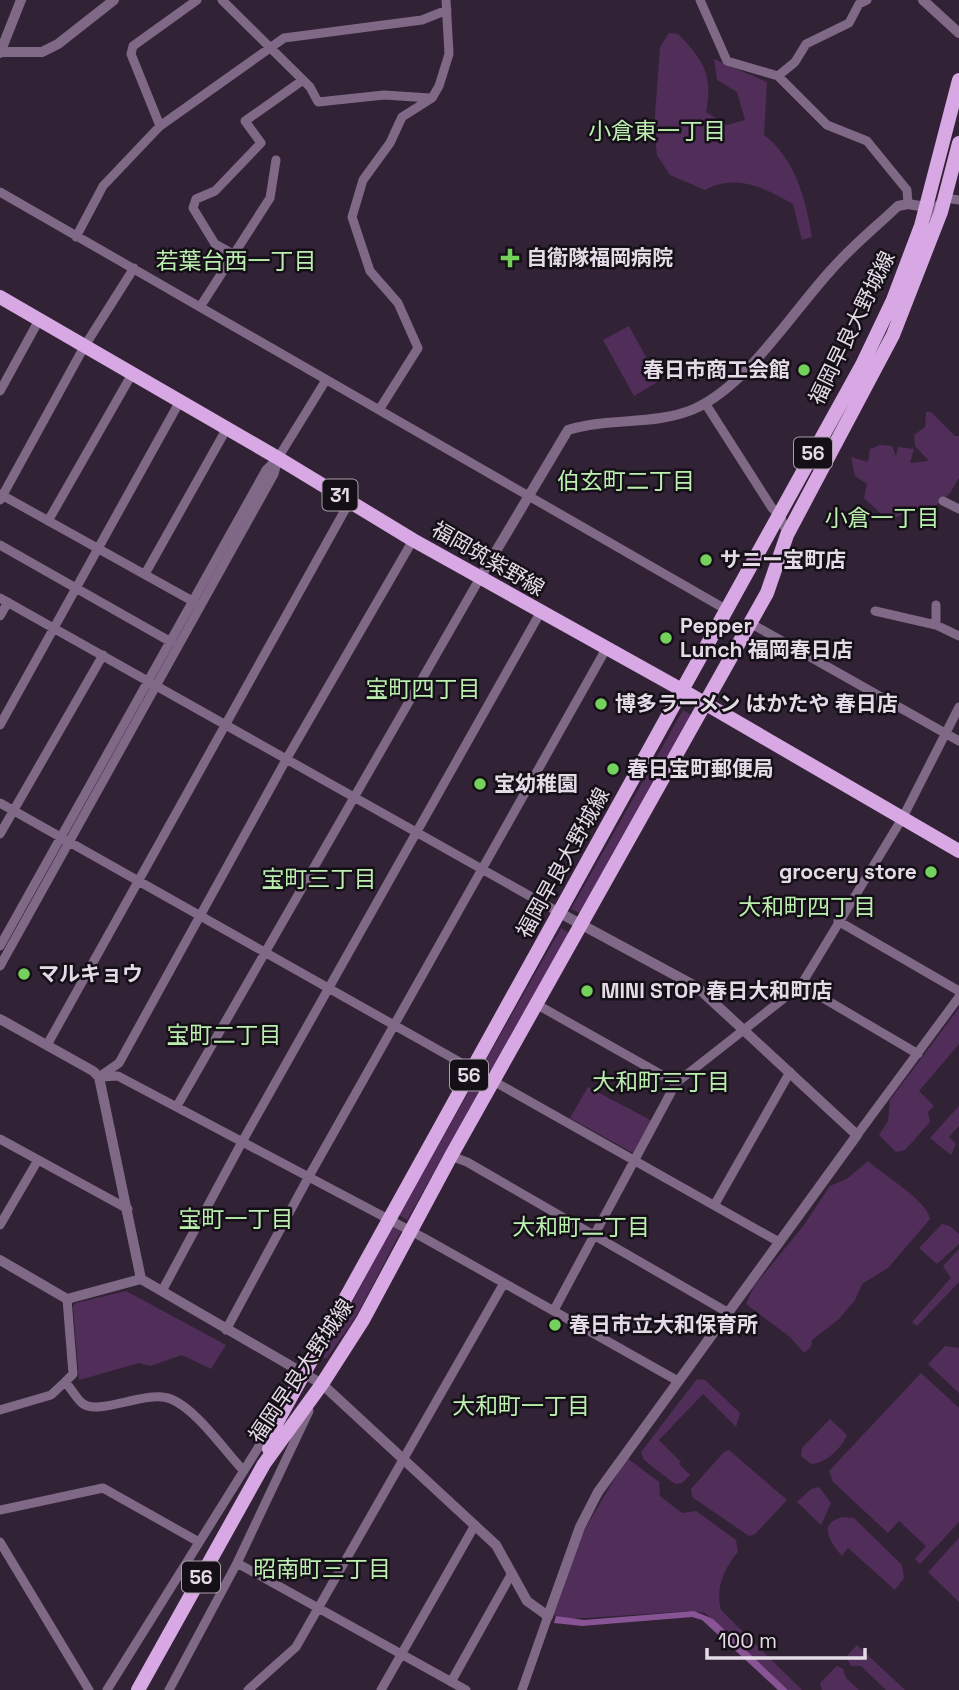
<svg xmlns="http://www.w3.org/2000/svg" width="959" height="1690" viewBox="0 0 959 1690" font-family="'Space Grotesk','Noto Sans JP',sans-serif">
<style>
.green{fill:#512e59}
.water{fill:#885495}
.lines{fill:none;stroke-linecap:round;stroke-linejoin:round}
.minor{stroke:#806986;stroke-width:9}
.tertiary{stroke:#806986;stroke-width:10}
.primary{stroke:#d8a8e4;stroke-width:14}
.poi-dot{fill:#74d25c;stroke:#150f17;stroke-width:2.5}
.labels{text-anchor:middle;stroke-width:5;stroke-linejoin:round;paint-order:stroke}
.shield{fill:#150f17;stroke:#a79ea9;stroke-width:2}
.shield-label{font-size:19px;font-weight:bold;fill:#e5dbe7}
.poi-label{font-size:21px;font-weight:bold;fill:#e5dbe7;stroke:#150f17;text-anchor:start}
.street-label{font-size:21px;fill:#e5dbe7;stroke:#150f17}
.neighbourhood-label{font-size:23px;fill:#bbeeaf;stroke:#150f17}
</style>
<rect width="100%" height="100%" fill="#312335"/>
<path class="green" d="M 669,33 L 678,34 C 704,61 713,74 706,112 L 727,125 L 745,120 L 737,92 L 717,80 L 714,59 L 767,82 L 764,135 C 795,158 806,200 812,237 L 802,240 L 793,204 C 765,188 736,173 705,190 L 670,175 L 657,155 L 654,129 L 660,47 Z
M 629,326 L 659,381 L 634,396 L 603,340 Z
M 926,412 L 931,412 L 955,436 L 959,436 L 959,478 L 950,493 L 933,508 L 913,509 L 889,521 L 864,498 L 867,484 L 855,476 L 851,457 L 868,462 L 870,449 L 880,445 L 892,446 L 896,456 L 898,447 L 914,449 L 910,463 L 929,461 L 915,446 L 914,435 L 925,427 Z
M 683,710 L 692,715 L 580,913 L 571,909 Z
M 561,928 L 569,933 L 491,1072 L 482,1067 Z
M 959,1008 L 959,1044 L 919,1091 L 934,1106 L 928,1112 L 930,1122 L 905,1150 L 896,1152 L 879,1135 L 888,1121 L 890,1100 Z
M 477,1077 L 485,1082 L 407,1220 L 399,1215 Z
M 588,1087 L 652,1121 L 635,1154 L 570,1118 Z
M 959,1106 L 959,1126 L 949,1137 L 956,1144 L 951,1155 L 930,1138 Z
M 868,1161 C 884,1176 927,1200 930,1219 L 888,1268 L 862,1284 L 855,1300 L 839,1319 L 812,1340 L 811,1347 L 804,1353 L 790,1337 L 746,1304 L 754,1286 L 804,1225 L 830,1186 L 848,1178 Z
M 942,1224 L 950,1226 L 959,1234 L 959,1244 L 937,1264 L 919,1248 Z
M 393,1225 L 402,1229 L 357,1315 L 327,1358 L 323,1358 Z
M 959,1249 L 959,1282 L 917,1326 L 912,1322 L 951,1278 L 943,1266 Z
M 126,1291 L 226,1345 L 211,1369 L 182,1355 L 150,1366 L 139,1363 L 79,1380 L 73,1306 L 76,1303 Z
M 945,1346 L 959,1348 L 959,1393 L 928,1364 Z
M 921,1373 L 959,1408 L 959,1522 L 920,1564 L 915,1559 L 926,1546 L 899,1521 L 888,1533 L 833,1482 L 829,1471 Z
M 697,1379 L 705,1380 L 740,1413 L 736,1427 L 703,1394 L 659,1440 L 681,1462 L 679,1464 L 690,1475 L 682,1483 L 675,1484 L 644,1460 L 641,1452 Z
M 830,1419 L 847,1435 C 841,1449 826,1463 811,1464 L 801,1456 L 802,1448 Z
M 729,1450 L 787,1500 L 755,1534 L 749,1536 L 692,1497 L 691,1489 L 724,1452 Z
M 627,1458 L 659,1482 L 660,1496 L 682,1513 L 696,1511 L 736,1540 L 738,1552 C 724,1568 715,1589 721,1610 L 802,1690 L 788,1690 L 705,1613 L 693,1611 L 569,1619 L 554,1615 L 583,1532 Z
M 819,1487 L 831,1503 L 821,1525 L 797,1502 L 811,1489 Z
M 843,1517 L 854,1518 L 902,1565 L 904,1578 L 895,1590 L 848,1548 L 842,1556 C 830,1542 817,1523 843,1517 Z
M 959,1538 L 959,1602 L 928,1572 Z
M 857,1645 L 905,1690 L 886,1690 L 861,1666 L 851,1666 L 846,1657 Z
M 837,1666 L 843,1669 L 846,1678 L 859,1690 L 822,1690 L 820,1683 Z"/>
<path class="water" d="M 694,1611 L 713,1619 L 788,1690 L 778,1690 L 702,1620 L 692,1617 L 582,1626 L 554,1623 L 556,1616 L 584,1620 Z"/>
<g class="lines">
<path class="minor" d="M 222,0 L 310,87 L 318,102 L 384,95 L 430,98
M 700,0 L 727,61 L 778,76 L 827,125 L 867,141 L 907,190 L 908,204
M 778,76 L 795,62 L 806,44 L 849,23 L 859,4 L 867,0
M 160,126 L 131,54 L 133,46 L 197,0
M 0,192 L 727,610
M 925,219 L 945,198 L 959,200
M 76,237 L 103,186 L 160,126 L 284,38 L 422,20 L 447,10
M 235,255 L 215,244 L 193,208 L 196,199 L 215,191 L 261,143 L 245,121 L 303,80
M 200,307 L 270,198 L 276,160
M 0,391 L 39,320
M 705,403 L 772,508 L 780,515 L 787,534
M 379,410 L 418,348 L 398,303 L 370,271 L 352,217 L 363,180 L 390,143 L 402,117 L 432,98 L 439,86 L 449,54 L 446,0
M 0,494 L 196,603
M 0,500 L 84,347 L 134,268
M 943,501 L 959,509
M 48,521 L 132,374
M 0,545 L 171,642
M 145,574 L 227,428
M 0,598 L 560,913
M 875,611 L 936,625 L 959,636
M 0,616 L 8,602
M 750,623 L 959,741
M 936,625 L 936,605
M 0,725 L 180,401
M 0,803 L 779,1242
M 0,834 L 103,655
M 838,921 L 959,991
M 0,946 L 266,470 L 278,458 L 326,380
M 0,966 L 274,474 L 278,459
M 801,985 L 918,1054
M 536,1004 L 676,1083
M 47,1045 L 350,501
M 99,1077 L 119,1063 L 287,758 L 413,540
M 101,1077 L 118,1076 L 424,1238 L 504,1283
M 177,1106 L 480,578
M 857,1135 L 959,997
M 0,1139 L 128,1209
M 451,1156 L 467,1162 L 727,1312
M 715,1204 L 790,1072
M 0,1225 L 38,1160
M 162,1291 L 242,1142 L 540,613
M 554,1310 L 676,1083 L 801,985 L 903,817 L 959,707
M 226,1330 L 308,1178 L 606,649
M 65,1382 L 73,1374 L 67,1299
M 0,1410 L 51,1395 L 65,1382 C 71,1388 76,1398 82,1403 C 98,1417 147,1389 171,1399 C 196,1409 224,1450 243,1470
M 0,1510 L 103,1488 L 199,1542
M 0,1542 L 89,1690
M 237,1563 L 309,1411
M 451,1682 L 512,1573
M 107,1690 L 258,1448 L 264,1433 L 276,1423
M 169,1690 L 237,1563 L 466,1690
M 248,1690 L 296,1647 L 504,1283 L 678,1381
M 381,1690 L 475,1525
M 522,1690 L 548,1616"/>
<path class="tertiary" d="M 923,0 L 959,33
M 0,52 L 42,52 L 58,44 L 114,0
M 0,53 L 21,0
M 480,578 L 568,430 C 609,417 654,426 694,409 C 747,386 793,311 832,269 C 852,246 876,227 898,206 L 908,204 L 926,207
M 0,1019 L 93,1071 L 99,1077 L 141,1279
M 0,1260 L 67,1299 L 141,1279 L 322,1384 L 496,1545 L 527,1601 L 548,1616 L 580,1527 L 598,1492 L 857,1135 L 697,987 L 560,913"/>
<path class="primary" d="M 0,297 L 278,458 L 413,540 L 682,690 L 959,851
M 269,1449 L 277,1422 L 862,365 L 893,300 L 921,226 L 959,80
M 138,1690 L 264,1464 L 322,1384 L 363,1320 L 451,1156 L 767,593 L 787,535 L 893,335 L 941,212 L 959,143"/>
</g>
<g class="poi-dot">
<path d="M506.5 247.5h7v7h7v7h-7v7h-7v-7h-7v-7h7z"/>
<circle cx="804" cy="370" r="7"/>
<circle cx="706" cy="560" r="7"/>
<circle cx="666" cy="638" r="7"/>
<circle cx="601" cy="704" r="7"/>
<circle cx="613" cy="769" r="7"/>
<circle cx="480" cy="784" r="7"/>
<circle cx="931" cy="872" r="7"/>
<circle cx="24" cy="974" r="7"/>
<circle cx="587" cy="991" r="7"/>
<circle cx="555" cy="1325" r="7"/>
</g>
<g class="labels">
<g class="shield">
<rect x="794" y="437.5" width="38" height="31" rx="5"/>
<rect x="322.5" y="479.5" width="35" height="31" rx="5"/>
<rect x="450" y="1059.5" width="38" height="31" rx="5"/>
<rect x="182" y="1561.5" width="38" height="31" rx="5"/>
</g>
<g class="shield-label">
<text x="813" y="460">56</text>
<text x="340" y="502">31</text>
<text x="469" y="1082">56</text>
<text x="201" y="1584">56</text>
</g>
<g class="poi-label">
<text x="526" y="265">自衛隊福岡病院</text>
<text x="790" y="377" text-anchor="end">春日市商工会館</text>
<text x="720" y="567">サニー宝町店</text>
<text x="680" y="633">Pepper<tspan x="680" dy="24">Lunch 福岡春日店</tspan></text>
<text x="615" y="711">博多ラーメン はかたや 春日店</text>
<text x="627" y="776">春日宝町郵便局</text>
<text x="494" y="791">宝幼稚園</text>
<text x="917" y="879" text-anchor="end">grocery store</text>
<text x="38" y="981">マルキョウ</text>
<text x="601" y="998">MINI STOP 春日大和町店</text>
<text x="569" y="1332">春日市立大和保育所</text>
</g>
<g class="street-label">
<text transform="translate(852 328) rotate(-64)" y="7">福岡早良大野城線</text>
<text transform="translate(488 559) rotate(30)" y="7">福岡筑紫野線</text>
<text transform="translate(563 863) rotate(-61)" y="7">福岡早良大野城線</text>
<text transform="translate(301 1371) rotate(-56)" y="7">福岡早良大野城線</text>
</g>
<g class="neighbourhood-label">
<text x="657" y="139">小倉東一丁目</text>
<text x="236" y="269">若葉台西一丁目</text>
<text x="626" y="489">伯玄町二丁目</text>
<text x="882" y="526">小倉一丁目</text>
<text x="423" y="697">宝町四丁目</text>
<text x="319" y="887">宝町三丁目</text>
<text x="807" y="915">大和町四丁目</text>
<text x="224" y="1043">宝町二丁目</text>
<text x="661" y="1090">大和町三丁目</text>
<text x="236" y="1227">宝町一丁目</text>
<text x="581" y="1235">大和町二丁目</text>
<text x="521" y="1414">大和町一丁目</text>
<text x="322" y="1577">昭南町三丁目</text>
</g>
</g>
<path d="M707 1648v10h158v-10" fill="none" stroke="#e5dbe7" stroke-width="3.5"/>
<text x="718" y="1648" font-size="21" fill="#e5dbe7" stroke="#150f17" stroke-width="5" paint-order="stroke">100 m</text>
</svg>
